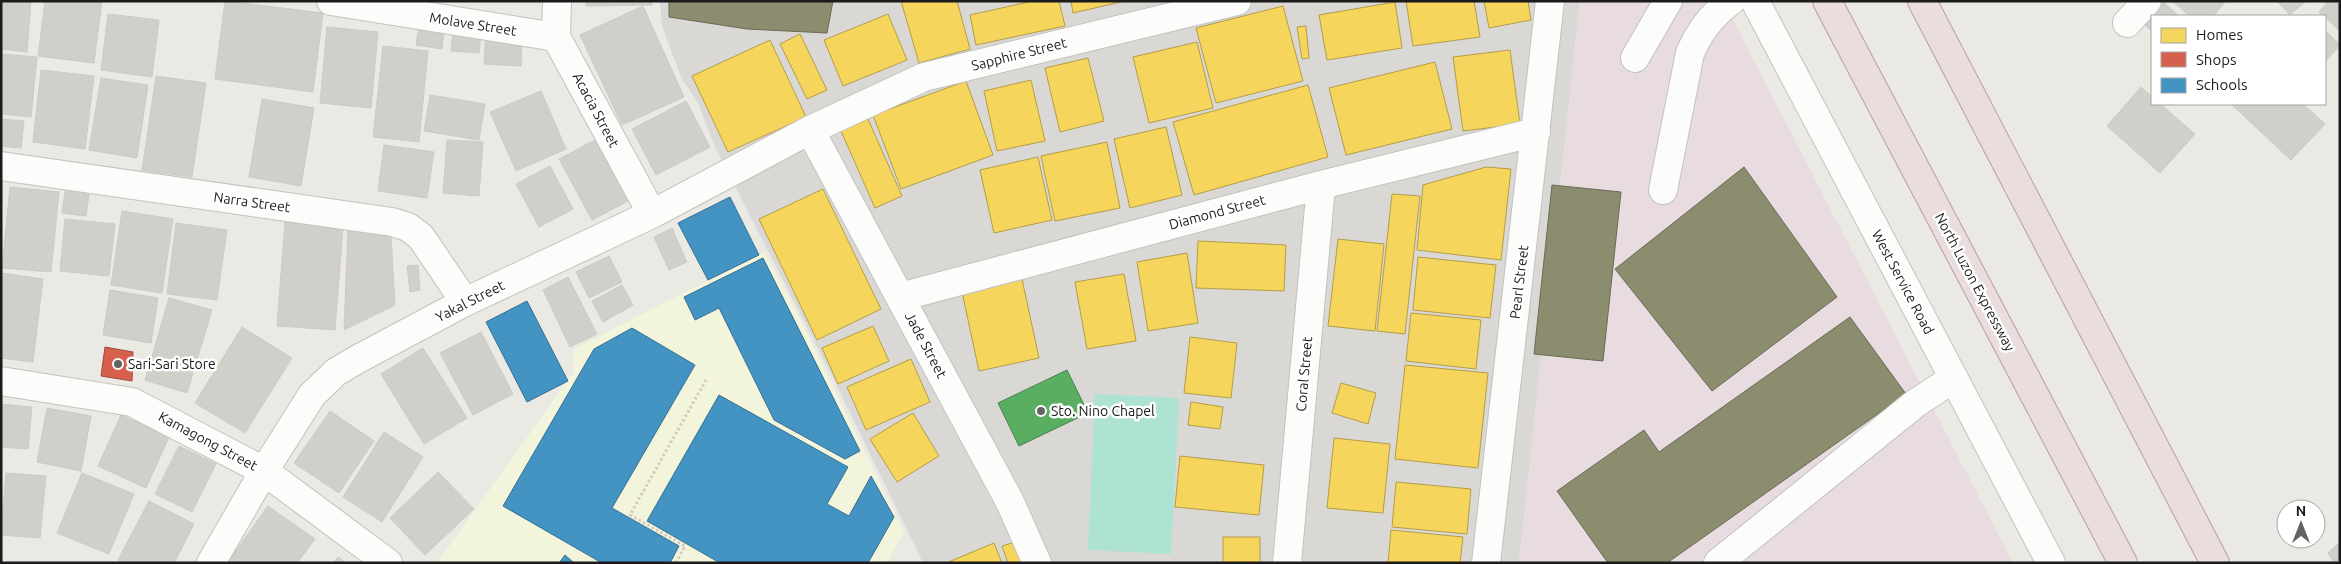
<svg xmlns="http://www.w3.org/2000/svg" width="2341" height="564" viewBox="0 0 2341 564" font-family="Ubuntu,sans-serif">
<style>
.residential{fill:#d9d8d5}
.industrial{fill:#e8dce1}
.education{fill:#f2f5dc}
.pitch{fill:#aee2d3}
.homes{fill:#f6d55c;stroke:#b49d48}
.shops{fill:#d6604d;stroke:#9e4b3e}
.schools{fill:#4393c3;stroke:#376f91}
.public{fill:#5aae61;stroke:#47824c}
.industry{fill:#8c8c6e;stroke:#6a6a55}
.building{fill:#d0cfca;stroke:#cdcac5}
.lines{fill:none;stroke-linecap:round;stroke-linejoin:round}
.minor-casing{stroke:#c2c2bf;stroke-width:30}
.highway-casing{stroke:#bf9ca0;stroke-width:30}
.path{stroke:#d6c9c4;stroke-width:3;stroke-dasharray:2.5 2.5;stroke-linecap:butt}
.minor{stroke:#fcfcfb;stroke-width:28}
.highway{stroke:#e9dddd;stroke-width:28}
.poi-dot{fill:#636361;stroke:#fff;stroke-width:2}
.labels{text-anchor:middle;stroke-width:5;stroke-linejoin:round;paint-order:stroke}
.street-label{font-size:14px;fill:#1b1b1b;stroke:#fff}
.poi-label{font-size:14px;fill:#1b1b1b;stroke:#fff;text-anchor:start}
</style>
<rect width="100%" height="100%" fill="#eae9e3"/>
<path class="residential" d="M 660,1 L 1580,1 L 1519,563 L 923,563 L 837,386 L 714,145 L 698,103 L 681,77 L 662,26 Z"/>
<path class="industrial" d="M 1580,1 L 1723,1 L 2013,563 L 1519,563 Z"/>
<path class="education" d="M 764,252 L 797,313 L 904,532 L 887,563 L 437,563 L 573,373 L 574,349 Z"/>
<path class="pitch" d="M 1095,394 L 1179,398 L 1171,554 L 1088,550 Z"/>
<path class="homes" d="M 901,1 L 957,1 L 970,49 L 919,63 Z
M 1033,1 L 1059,1 L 1065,26 L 976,45 L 970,15 Z
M 1071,1 L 1125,1 L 1073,13 Z
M 1406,1 L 1474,1 L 1480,37 L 1413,46 Z
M 1484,1 L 1528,1 L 1531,20 L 1489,28 Z
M 1395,2 L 1402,48 L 1327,60 L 1319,15 Z
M 1283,6 L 1303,81 L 1216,103 L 1196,28 Z
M 888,14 L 907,60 L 843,86 L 824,40 Z
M 1306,26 L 1309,58 L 1302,59 L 1297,27 Z
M 800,34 L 827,90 L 807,99 L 780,44 Z
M 770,40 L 806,117 L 728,152 L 692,76 Z
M 1197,42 L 1213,108 L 1149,123 L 1133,57 Z
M 1510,50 L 1520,124 L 1463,131 L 1453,57 Z
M 1088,58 L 1104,121 L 1060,132 L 1045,68 Z
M 1435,62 L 1452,129 L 1346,155 L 1329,88 Z
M 1031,80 L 1045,141 L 997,151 L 984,91 Z
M 966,81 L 993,155 L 901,189 L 873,115 Z
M 1308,85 L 1328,157 L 1194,195 L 1173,122 Z
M 868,119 L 902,196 L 875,208 L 841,131 Z
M 1166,127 L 1182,195 L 1130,208 L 1114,139 Z
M 1107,142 L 1120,208 L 1055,221 L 1041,156 Z
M 1038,157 L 1052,220 L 994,233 L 980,170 Z
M 1486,167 L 1511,169 L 1501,260 L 1417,250 L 1423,185 Z
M 823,189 L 881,309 L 817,340 L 759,219 Z
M 1392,194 L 1420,196 L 1405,334 L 1377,331 Z
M 1338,239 L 1384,244 L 1375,331 L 1328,326 Z
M 1198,241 L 1286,245 L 1284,291 L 1196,288 Z
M 1187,253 L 1198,323 L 1148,331 L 1137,262 Z
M 1418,257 L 1496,265 L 1490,318 L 1413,310 Z
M 1124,274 L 1136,341 L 1087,349 L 1075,282 Z
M 1022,279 L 1039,358 L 979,371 L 962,292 Z
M 1411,313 L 1481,320 L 1476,369 L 1406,361 Z
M 873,326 L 889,361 L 838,384 L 822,348 Z
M 1190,337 L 1237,343 L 1231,398 L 1184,393 Z
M 911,359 L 930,402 L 866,430 L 847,387 Z
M 1405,365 L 1488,373 L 1478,468 L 1395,459 Z
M 1341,383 L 1376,393 L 1368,424 L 1332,413 Z
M 1191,402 L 1223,407 L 1220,429 L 1188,425 Z
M 913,413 L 939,456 L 897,482 L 870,439 Z
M 1334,438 L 1390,444 L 1383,513 L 1327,508 Z
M 1180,456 L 1264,465 L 1259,515 L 1175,507 Z
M 1396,482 L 1471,489 L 1467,534 L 1392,527 Z
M 1391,530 L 1463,537 L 1460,563 L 1388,563 Z
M 1223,537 L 1260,537 L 1260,563 L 1223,563 Z
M 1015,542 L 1023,563 L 1008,563 L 1002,546 Z
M 994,543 L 1002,563 L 946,563 Z"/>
<path class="shops" d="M 105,347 L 133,352 L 132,381 L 101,376 Z"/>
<path class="schools" d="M 730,197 L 759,255 L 708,280 L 678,223 Z
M 763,258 L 860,451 L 845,459 L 774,420 L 719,308 L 695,320 L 684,297 Z
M 527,301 L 568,381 L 527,402 L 486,322 Z
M 632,328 L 695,365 L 612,508 L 679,546 L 670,563 L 602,563 L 503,506 L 594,349 Z
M 719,395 L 848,467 L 827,504 L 849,516 L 871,476 L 894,517 L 868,563 L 720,563 L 647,521 Z
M 565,555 L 574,563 L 559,563 Z"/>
<path class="public" d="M 1067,370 L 1088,413 L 1019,446 L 998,403 Z"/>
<path class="industry" d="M 669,1 L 833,1 L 827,33 L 747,29 L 669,17 Z
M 1744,167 L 1837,297 L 1712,391 L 1615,269 Z
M 1552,185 L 1621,192 L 1603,361 L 1534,354 Z
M 1850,317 L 1906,394 L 1667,563 L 1608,563 L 1557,491 L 1644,430 L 1659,452 Z"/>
<path class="building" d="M 1,1 L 31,1 L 27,52 L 1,49 Z
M 45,1 L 102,1 L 94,63 L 38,56 Z
M 225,1 L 323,13 L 313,92 L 215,79 Z
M 586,1 L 652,1 L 652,5 L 586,6 Z
M 2172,1 L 2226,1 L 2213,16 L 2190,16 Z
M 2277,1 L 2306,1 L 2290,15 Z
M 2328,1 L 2340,1 L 2340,31 L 2319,12 Z
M 2163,2 L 2179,16 L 2152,16 L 2152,31 L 2143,24 Z
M 643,6 L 684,97 L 622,125 L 580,35 Z
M 108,14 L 159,20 L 152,77 L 101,70 Z
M 419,26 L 444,29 L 442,49 L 416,45 Z
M 327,27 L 378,32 L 371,108 L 320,103 Z
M 2325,30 L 2340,45 L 2325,62 Z
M 453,31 L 481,33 L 479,53 L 451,51 Z
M 486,34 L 522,36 L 521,66 L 484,64 Z
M 383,46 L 428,51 L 419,142 L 373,137 Z
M 1,54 L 37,57 L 31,117 L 1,114 Z
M 41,70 L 94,76 L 85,149 L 33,142 Z
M 156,76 L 206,83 L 192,177 L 142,170 Z
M 101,78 L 148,85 L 137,158 L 89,150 Z
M 2141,87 L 2152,97 L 2152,104 L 2160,104 L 2195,134 L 2160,173 L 2107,126 Z
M 541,91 L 566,149 L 516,171 L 490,112 Z
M 430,95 L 485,104 L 479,140 L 424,131 Z
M 262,99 L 314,108 L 301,186 L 249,177 Z
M 686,101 L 710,147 L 656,175 L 632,129 Z
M 2231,104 L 2303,104 L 2325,124 L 2291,160 Z
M 1,119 L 24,121 L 21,148 L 1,146 Z
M 597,139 L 630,200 L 592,220 L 559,159 Z
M 447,140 L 483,142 L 479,196 L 443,193 Z
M 384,145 L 434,152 L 427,198 L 378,191 Z
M 550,166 L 573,209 L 539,227 L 516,184 Z
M 10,187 L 59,192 L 51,272 L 2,268 Z
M 65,191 L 89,194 L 86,216 L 62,213 Z
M 122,211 L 173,219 L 162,293 L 111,285 Z
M 65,219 L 115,224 L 109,276 L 60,271 Z
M 285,222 L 343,227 L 335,330 L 277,326 Z
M 176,223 L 227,230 L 217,300 L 167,294 Z
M 672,228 L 687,262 L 669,270 L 654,237 Z
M 348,229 L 391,236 L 395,305 L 344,330 Z
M 609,256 L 622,282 L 589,298 L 576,272 Z
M 418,265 L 420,290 L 410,292 L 407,266 Z
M 1,273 L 43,279 L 33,362 L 1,358 Z
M 568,277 L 597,334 L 570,347 L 543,290 Z
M 622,285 L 633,305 L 603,322 L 592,301 Z
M 110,290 L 158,298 L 151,343 L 103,335 Z
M 169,298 L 212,310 L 187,393 L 145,380 Z
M 242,327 L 292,358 L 245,433 L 195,403 Z
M 481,332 L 513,394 L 473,415 L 440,353 Z
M 423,348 L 467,418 L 424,444 L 381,374 Z
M 1,404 L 32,407 L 28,449 L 1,447 Z
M 47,408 L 91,416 L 81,471 L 37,462 Z
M 330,411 L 374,441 L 339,493 L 294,463 Z
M 121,415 L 169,437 L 146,488 L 98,466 Z
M 384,432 L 423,457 L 382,522 L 343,497 Z
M 179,446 L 216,464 L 192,512 L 155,494 Z
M 438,472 L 474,509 L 425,555 L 390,518 Z
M 6,473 L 46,476 L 40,538 L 1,535 Z
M 82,473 L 134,494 L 109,554 L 57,533 Z
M 149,501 L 194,524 L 174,563 L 124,563 L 118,560 Z
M 268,506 L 315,539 L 297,563 L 227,563 Z
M 2340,542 L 2340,563 L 2334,563 L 2328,553 Z
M 338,557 L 346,563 L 333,563 Z"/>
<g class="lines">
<g class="minor-casing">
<path id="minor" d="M 331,1 L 556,37
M 557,1 L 556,37 L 652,214
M 1755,1 L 2051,563
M 2127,23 L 2147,1
M 1635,58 L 1668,1
M 810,130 L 1010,502 L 1037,563
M 1,166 L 392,222 L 408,227 L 421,237 L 465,302
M 1663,190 L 1690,53 C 1699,32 1711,15 1731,1
M 900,297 L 1321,185 L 1536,132
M 1,381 L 132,402 L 264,471 L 388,563
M 211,563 L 264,471 L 312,395 L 336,372 L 358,359 L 465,302 L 652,214 L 810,130 L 924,77 L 1237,1
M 1287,563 L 1321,185
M 1486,563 L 1550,1
M 1718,563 L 1916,403 L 1954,378"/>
</g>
<g class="highway-casing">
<path id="highway" d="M 1827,1 L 2123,563
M 1922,1 L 2215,563"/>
</g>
<path class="path" d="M 676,563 L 685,546 L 630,515 L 706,380"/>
<use href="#minor" class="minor"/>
<use href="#highway" class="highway"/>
</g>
<g class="poi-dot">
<circle cx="118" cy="364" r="5"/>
<circle cx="1041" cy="411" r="5"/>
</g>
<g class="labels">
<g class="street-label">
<text transform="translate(473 24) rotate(9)" y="5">Molave Street</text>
<text transform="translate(1019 54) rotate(-14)" y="5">Sapphire Street</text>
<text transform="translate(596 110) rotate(62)" y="5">Acacia Street</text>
<text transform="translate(252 202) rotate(8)" y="5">Narra Street</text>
<text transform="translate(1217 212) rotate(-15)" y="5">Diamond Street</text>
<text transform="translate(1519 282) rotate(-83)" y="5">Pearl Street</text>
<text transform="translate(1903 282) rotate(62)" y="5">West Service Road</text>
<text transform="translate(1975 282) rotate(62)" y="5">North Luzon Expressway</text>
<text transform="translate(470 301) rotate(-27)" y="5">Yakal Street</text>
<text transform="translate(926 345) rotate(62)" y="5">Jade Street</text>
<text transform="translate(1304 374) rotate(-85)" y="5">Coral Street</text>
<text transform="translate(208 441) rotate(28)" y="5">Kamagong Street</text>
</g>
<g class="poi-label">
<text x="128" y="369">Sari-Sari Store</text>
<text x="1051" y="416">Sto. Nino Chapel</text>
</g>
</g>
<rect width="2341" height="564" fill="none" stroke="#1b1b1b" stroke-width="5"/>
<rect x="2151" y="15" width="175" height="90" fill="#ffffff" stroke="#a4a4a4"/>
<rect x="2161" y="28" width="25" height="15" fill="#f6d55c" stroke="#a4a4a4"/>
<text x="2196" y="40" font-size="15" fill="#1b1b1b">Homes</text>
<rect x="2161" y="52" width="25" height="15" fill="#d6604d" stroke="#a4a4a4"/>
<text x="2196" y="65" font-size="15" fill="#1b1b1b">Shops</text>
<rect x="2161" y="78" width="25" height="15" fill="#4393c3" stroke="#a4a4a4"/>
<text x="2196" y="90" font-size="15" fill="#1b1b1b">Schools</text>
<g transform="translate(2301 524)"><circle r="24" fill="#ffffff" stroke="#a4a4a4"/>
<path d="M0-4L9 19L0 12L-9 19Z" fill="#636361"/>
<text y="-8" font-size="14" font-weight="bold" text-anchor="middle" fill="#1b1b1b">N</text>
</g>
</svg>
